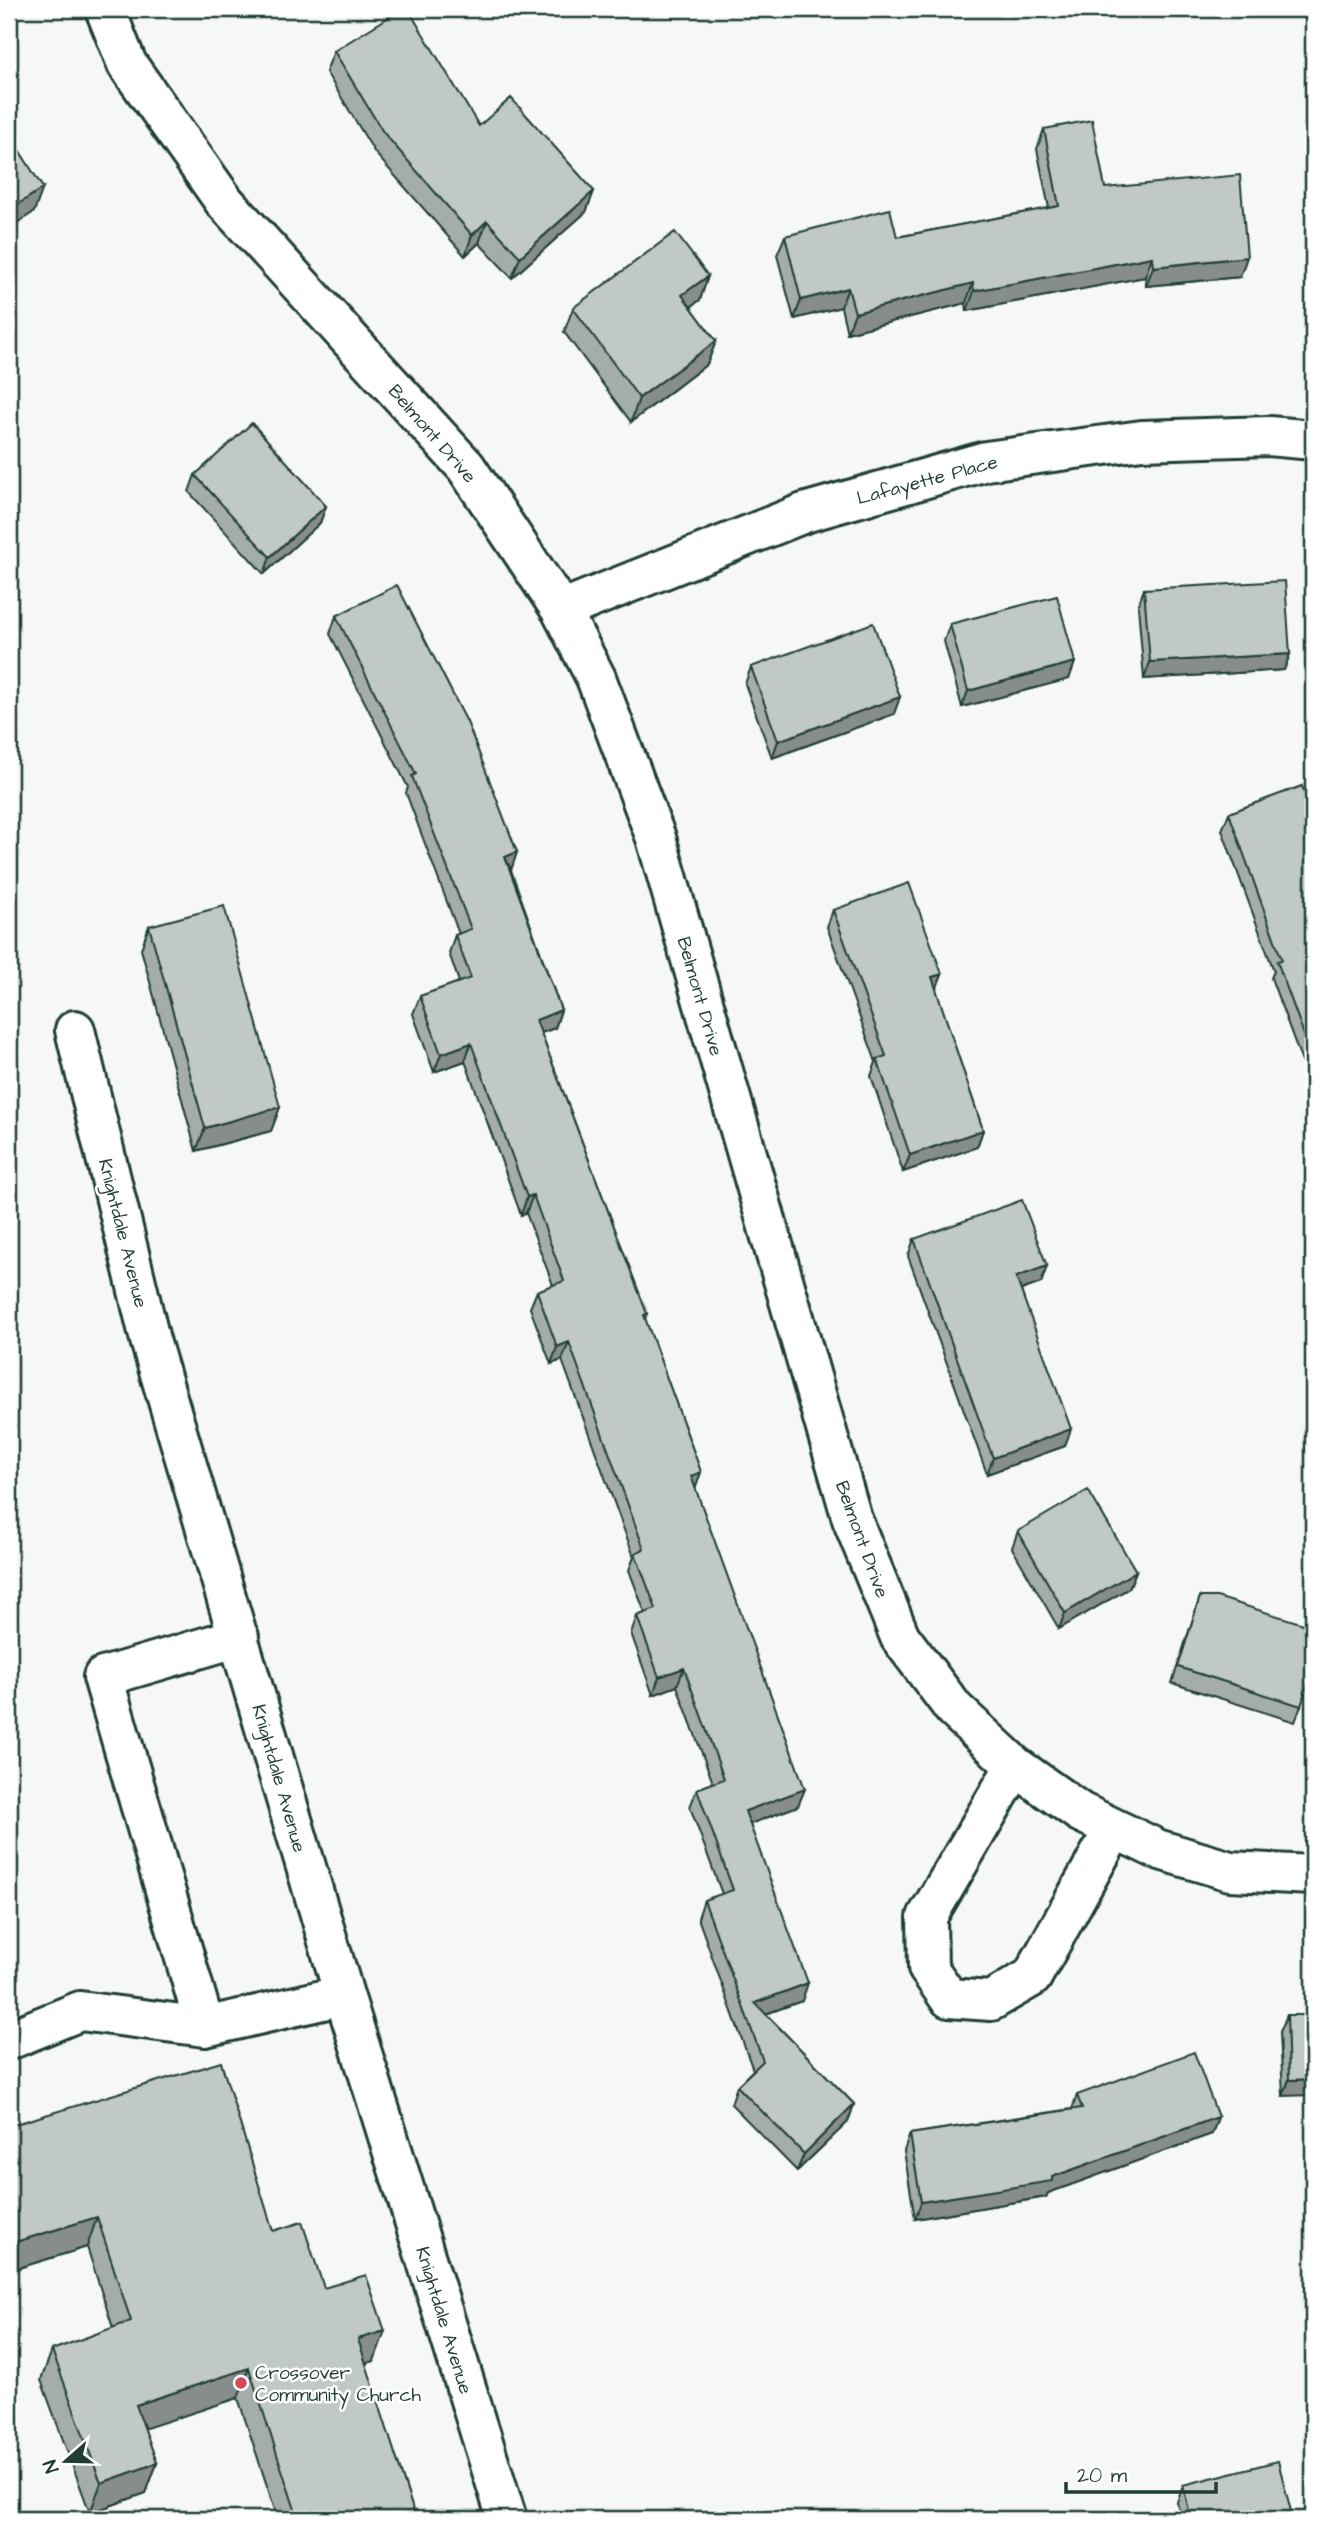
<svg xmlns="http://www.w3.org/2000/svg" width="1322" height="2528" viewBox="0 0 1322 2528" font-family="'Architects Daughter',sans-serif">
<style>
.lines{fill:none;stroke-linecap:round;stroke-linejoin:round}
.minor-casing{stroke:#1f3d34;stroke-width:44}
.minor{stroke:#fff;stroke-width:38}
.wall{fill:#a5adaa;stroke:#1f3d34;stroke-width:2}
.shaded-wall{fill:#868d8b;stroke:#1f3d34;stroke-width:2}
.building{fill:#c0c9c6;stroke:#1f3d34;stroke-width:2}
.poi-dot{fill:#d1495b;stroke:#fff;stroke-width:2.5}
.labels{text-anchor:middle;stroke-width:5;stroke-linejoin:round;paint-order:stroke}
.street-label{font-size:19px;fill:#1f3d34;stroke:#fff}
.poi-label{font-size:19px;fill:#1f3d34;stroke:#fff;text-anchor:start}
</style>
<rect width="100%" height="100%" fill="#f6f7f7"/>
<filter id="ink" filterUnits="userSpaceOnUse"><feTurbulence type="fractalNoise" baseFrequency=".0143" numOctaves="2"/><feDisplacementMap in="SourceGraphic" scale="14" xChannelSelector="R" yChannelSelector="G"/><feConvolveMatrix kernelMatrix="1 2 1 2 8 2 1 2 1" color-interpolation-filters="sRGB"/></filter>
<g filter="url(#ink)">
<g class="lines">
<g class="minor-casing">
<path id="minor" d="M 105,9 L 127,64 L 224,201 L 466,467 L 561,610 L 596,678 L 656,838 L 852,1519 L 900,1637 L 954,1709 L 1015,1766 L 1080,1812 L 1157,1849 L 1230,1871 L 1313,1875
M 561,610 L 804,513 L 986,461 L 1142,440 L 1269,436 L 1313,440
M 75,1030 L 150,1340 L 344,1995 L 507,2519
M 1015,1766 L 927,1917 L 928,1968 L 949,1998 L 991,2001 L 1032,1977 L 1114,1829
M 205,2027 L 103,1677 L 239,1637
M 9,2040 L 80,2011 L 205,2027 L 344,1995"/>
</g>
<use href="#minor" class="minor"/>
</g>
<path class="wall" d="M 334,51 L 479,126 L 594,191 L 586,212 L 512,278 L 479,243 L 465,256 L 375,153 L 326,72 Z
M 1044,129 L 1105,188 L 1240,277 L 1146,286 L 1145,277 L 967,311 L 966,303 L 847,333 L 841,307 L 794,319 L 777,255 L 785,236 L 897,237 L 1049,208 L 1037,149 Z
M 1313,234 L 1313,281 L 1310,281 Z
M 708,276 L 700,300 L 691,307 L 716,341 L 707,364 L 631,422 L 564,332 L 573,308 Z
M 195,475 L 326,506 L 320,523 L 264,574 L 189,492 Z
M 1144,589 L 1290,654 L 1284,670 L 1144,679 L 1138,606 Z
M 336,616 L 517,852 L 511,870 L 561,1010 L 555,1028 L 541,1033 L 647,1314 L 645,1319 L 701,1472 L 695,1488 L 798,1806 L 750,1824 L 802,2001 L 766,2014 L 854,2104 L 848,2122 L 797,2171 L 731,2104 L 737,2086 L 753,2070 L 698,1918 L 704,1900 L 722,1894 L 690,1807 L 697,1789 L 713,1783 L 677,1686 L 653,1695 L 631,1633 L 637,1616 L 645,1613 L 629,1570 L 634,1557 L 562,1360 L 551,1364 L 530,1308 L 537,1291 L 553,1285 L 526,1213 L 521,1215 L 465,1061 L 434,1072 L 413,1014 L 420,996 L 459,982 L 449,953 L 455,935 L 459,934 L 406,793 L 408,787 L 330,634 Z
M 950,624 L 1075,662 L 1069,679 L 962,707 L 944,641 Z
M 751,667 L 894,714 L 772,758 L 745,684 Z
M 1302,786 L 1313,1064 L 1304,1067 L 1271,978 L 1274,971 L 1222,830 L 1229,813 Z
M 833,910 L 936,990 L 983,1130 L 977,1147 L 903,1172 L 871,1076 L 876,1062 L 827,927 Z
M 149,926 L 280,1107 L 271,1131 L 196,1151 L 141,949 Z
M 914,1239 L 1047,1266 L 1041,1283 L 1021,1290 L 1065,1446 L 987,1474 L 908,1256 Z
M 1018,1531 L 1136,1571 L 1129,1588 L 1059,1629 L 1012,1548 Z
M 1200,1597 L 1301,1706 L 1295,1722 L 1172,1683 Z
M 1287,2015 L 1313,2015 L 1283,2096 L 1280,2032 Z
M 1077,2095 L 1218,2117 L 1212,2134 L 1048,2193 L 1046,2197 L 915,2219 L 904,2151 L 910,2134 L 1072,2109 Z
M 9,2126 L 273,2231 L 324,2288 L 374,2361 L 365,2363 L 416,2519 L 278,2519 L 238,2398 L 144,2428 L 157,2463 L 146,2493 L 90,2513 L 41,2380 L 52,2350 L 113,2328 L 87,2247 L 9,2271 Z
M 1183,2485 L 1293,2519 L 1181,2519 L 1177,2502 Z"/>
<path class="shaded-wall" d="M 43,188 L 34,212 L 9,228 L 9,210 Z
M 594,191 L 586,212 L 512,278 L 520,257 Z
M 487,221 L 479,243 L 465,256 L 472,235 Z
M 1152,257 L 1145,277 L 967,311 L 974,291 Z
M 1247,257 L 1240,277 L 1146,286 L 1153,267 Z
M 708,276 L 700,300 L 674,319 L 682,295 Z
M 973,283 L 966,303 L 847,333 L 855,313 Z
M 848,288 L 841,307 L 794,319 L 801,300 Z
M 716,341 L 707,364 L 631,422 L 639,398 Z
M 326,506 L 320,523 L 264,574 L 270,557 Z
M 1290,654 L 1284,670 L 1144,679 L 1150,662 Z
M 1075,662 L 1069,679 L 962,707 L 968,691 Z
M 900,697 L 894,714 L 772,758 L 778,741 Z
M 517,852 L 511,870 L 505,857 Z
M 942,974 L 936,990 L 932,977 Z
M 561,1010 L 555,1028 L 530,1037 L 536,1020 Z
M 471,1043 L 465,1061 L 434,1072 L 441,1054 Z
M 1313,1049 L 1313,1064 L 1304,1067 L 1310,1051 Z
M 280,1107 L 271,1131 L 196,1151 L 205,1128 Z
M 983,1130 L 977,1147 L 903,1172 L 910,1155 Z
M 533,1195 L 526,1213 L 521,1215 L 527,1197 Z
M 1047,1266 L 1041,1283 L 1010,1294 L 1016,1277 Z
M 569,1342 L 562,1360 L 551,1364 L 557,1347 Z
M 1071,1429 L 1065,1446 L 987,1474 L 993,1458 Z
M 701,1472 L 695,1490 L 691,1476 Z
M 1136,1571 L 1129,1588 L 1059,1629 L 1065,1613 Z
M 684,1668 L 677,1686 L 653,1695 L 659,1677 Z
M 805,1789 L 798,1806 L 739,1828 L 745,1811 Z
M 808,1983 L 802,2001 L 748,2020 L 755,2003 Z
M 1313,2079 L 1313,2095 L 1283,2096 L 1289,2080 Z
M 854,2104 L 848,2122 L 797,2171 L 804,2154 Z
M 1218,2117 L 1212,2134 L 1048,2193 L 1046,2197 L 915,2219 L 921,2202 L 1052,2177 Z
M 97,2217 L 87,2247 L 9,2271 L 9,2244 Z
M 385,2331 L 374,2361 L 347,2369 L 358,2339 Z
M 249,2368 L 238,2398 L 125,2435 L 136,2405 Z
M 157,2463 L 146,2493 L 90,2513 L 101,2483 Z"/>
<path class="building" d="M 402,9 L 408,9 L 479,126 L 511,98 L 594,191 L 520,257 L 487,221 L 472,235 L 383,132 L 334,51 Z
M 1092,120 L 1105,188 L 1240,175 L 1247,257 L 1153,267 L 1152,257 L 974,291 L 973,283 L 855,313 L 848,288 L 801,300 L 785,236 L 890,209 L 897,237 L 1059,206 L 1044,129 Z
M 9,134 L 43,188 L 9,210 Z
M 675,232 L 708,276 L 682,295 L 716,341 L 639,398 L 573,308 Z
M 252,423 L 326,506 L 270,557 L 195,475 Z
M 1285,581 L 1290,654 L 1150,662 L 1144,589 Z
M 397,585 L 467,722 L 517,852 L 505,857 L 561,1010 L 536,1020 L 647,1314 L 644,1315 L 701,1472 L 691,1476 L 805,1789 L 745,1811 L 808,1983 L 755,2003 L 854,2104 L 804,2154 L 737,2086 L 763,2061 L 704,1900 L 733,1890 L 697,1789 L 724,1779 L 684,1668 L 659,1677 L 637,1616 L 656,1609 L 635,1553 L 644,1549 L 569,1342 L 557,1347 L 537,1291 L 564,1281 L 533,1195 L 527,1197 L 471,1043 L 441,1054 L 420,996 L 471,978 L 455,935 L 471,929 L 412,776 L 416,774 L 336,616 Z
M 1057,596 L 1075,662 L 968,691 L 950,624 Z
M 873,623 L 900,697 L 778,741 L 751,667 Z
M 1302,786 L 1313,817 L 1313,1049 L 1310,1051 L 1277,961 L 1282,960 L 1229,813 Z
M 909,883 L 942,974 L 932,977 L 983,1130 L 910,1155 L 877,1059 L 886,1056 L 833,910 Z
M 224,906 L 280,1107 L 205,1128 L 149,926 Z
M 1022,1200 L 1047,1266 L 1016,1277 L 1071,1429 L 993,1458 L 914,1239 Z
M 1088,1490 L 1136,1571 L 1065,1613 L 1018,1531 Z
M 1200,1597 L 1217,1597 L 1313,1627 L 1313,1668 L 1301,1706 L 1178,1667 Z
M 1287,2015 L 1313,2015 L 1313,2079 L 1289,2080 Z
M 1194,2052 L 1218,2117 L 1052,2177 L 1052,2181 L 921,2202 L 910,2134 L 1082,2108 L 1077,2095 Z
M 221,2062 L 273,2231 L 302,2222 L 324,2288 L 366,2275 L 385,2331 L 358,2339 L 416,2519 L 298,2519 L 249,2368 L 136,2405 L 157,2463 L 101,2483 L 52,2350 L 131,2321 L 97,2217 L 9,2244 L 9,2126 Z
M 1278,2461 L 1293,2519 L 1191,2519 L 1183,2485 Z"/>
</g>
<circle class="poi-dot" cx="241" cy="2383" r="7"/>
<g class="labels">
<g class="street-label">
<text transform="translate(433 433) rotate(49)" y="7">Belmont Drive</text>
<text transform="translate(927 479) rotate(-15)" y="7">Lafayette Place</text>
<text transform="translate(701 996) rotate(74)" y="7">Belmont Drive</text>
<text transform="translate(124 1233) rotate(76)" y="7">Knightdale Avenue</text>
<text transform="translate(863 1539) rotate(70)" y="7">Belmont Drive</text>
<text transform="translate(280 1778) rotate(74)" y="7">Knightdale Avenue</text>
<text transform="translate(445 2320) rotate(73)" y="7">Knightdale Avenue</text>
</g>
<g class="poi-label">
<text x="255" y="2379">Crossover<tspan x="255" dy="22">Community Church</tspan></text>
</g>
</g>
<rect width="1322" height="2528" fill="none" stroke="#fff" stroke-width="35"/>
<rect x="18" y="18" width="1287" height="2493" fill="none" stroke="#1f3d34" stroke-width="2.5" filter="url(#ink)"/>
<g transform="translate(66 2461) rotate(250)" stroke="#ffffff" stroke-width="5" paint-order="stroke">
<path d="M0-5L12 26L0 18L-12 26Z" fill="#1f3d34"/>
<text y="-10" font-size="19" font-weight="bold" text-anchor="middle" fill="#1f3d34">N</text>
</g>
<path d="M1066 2482v10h150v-10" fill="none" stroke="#1f3d34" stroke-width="3.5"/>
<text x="1077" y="2482" font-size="21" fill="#1f3d34" stroke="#ffffff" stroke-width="5" paint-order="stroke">20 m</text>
</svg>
